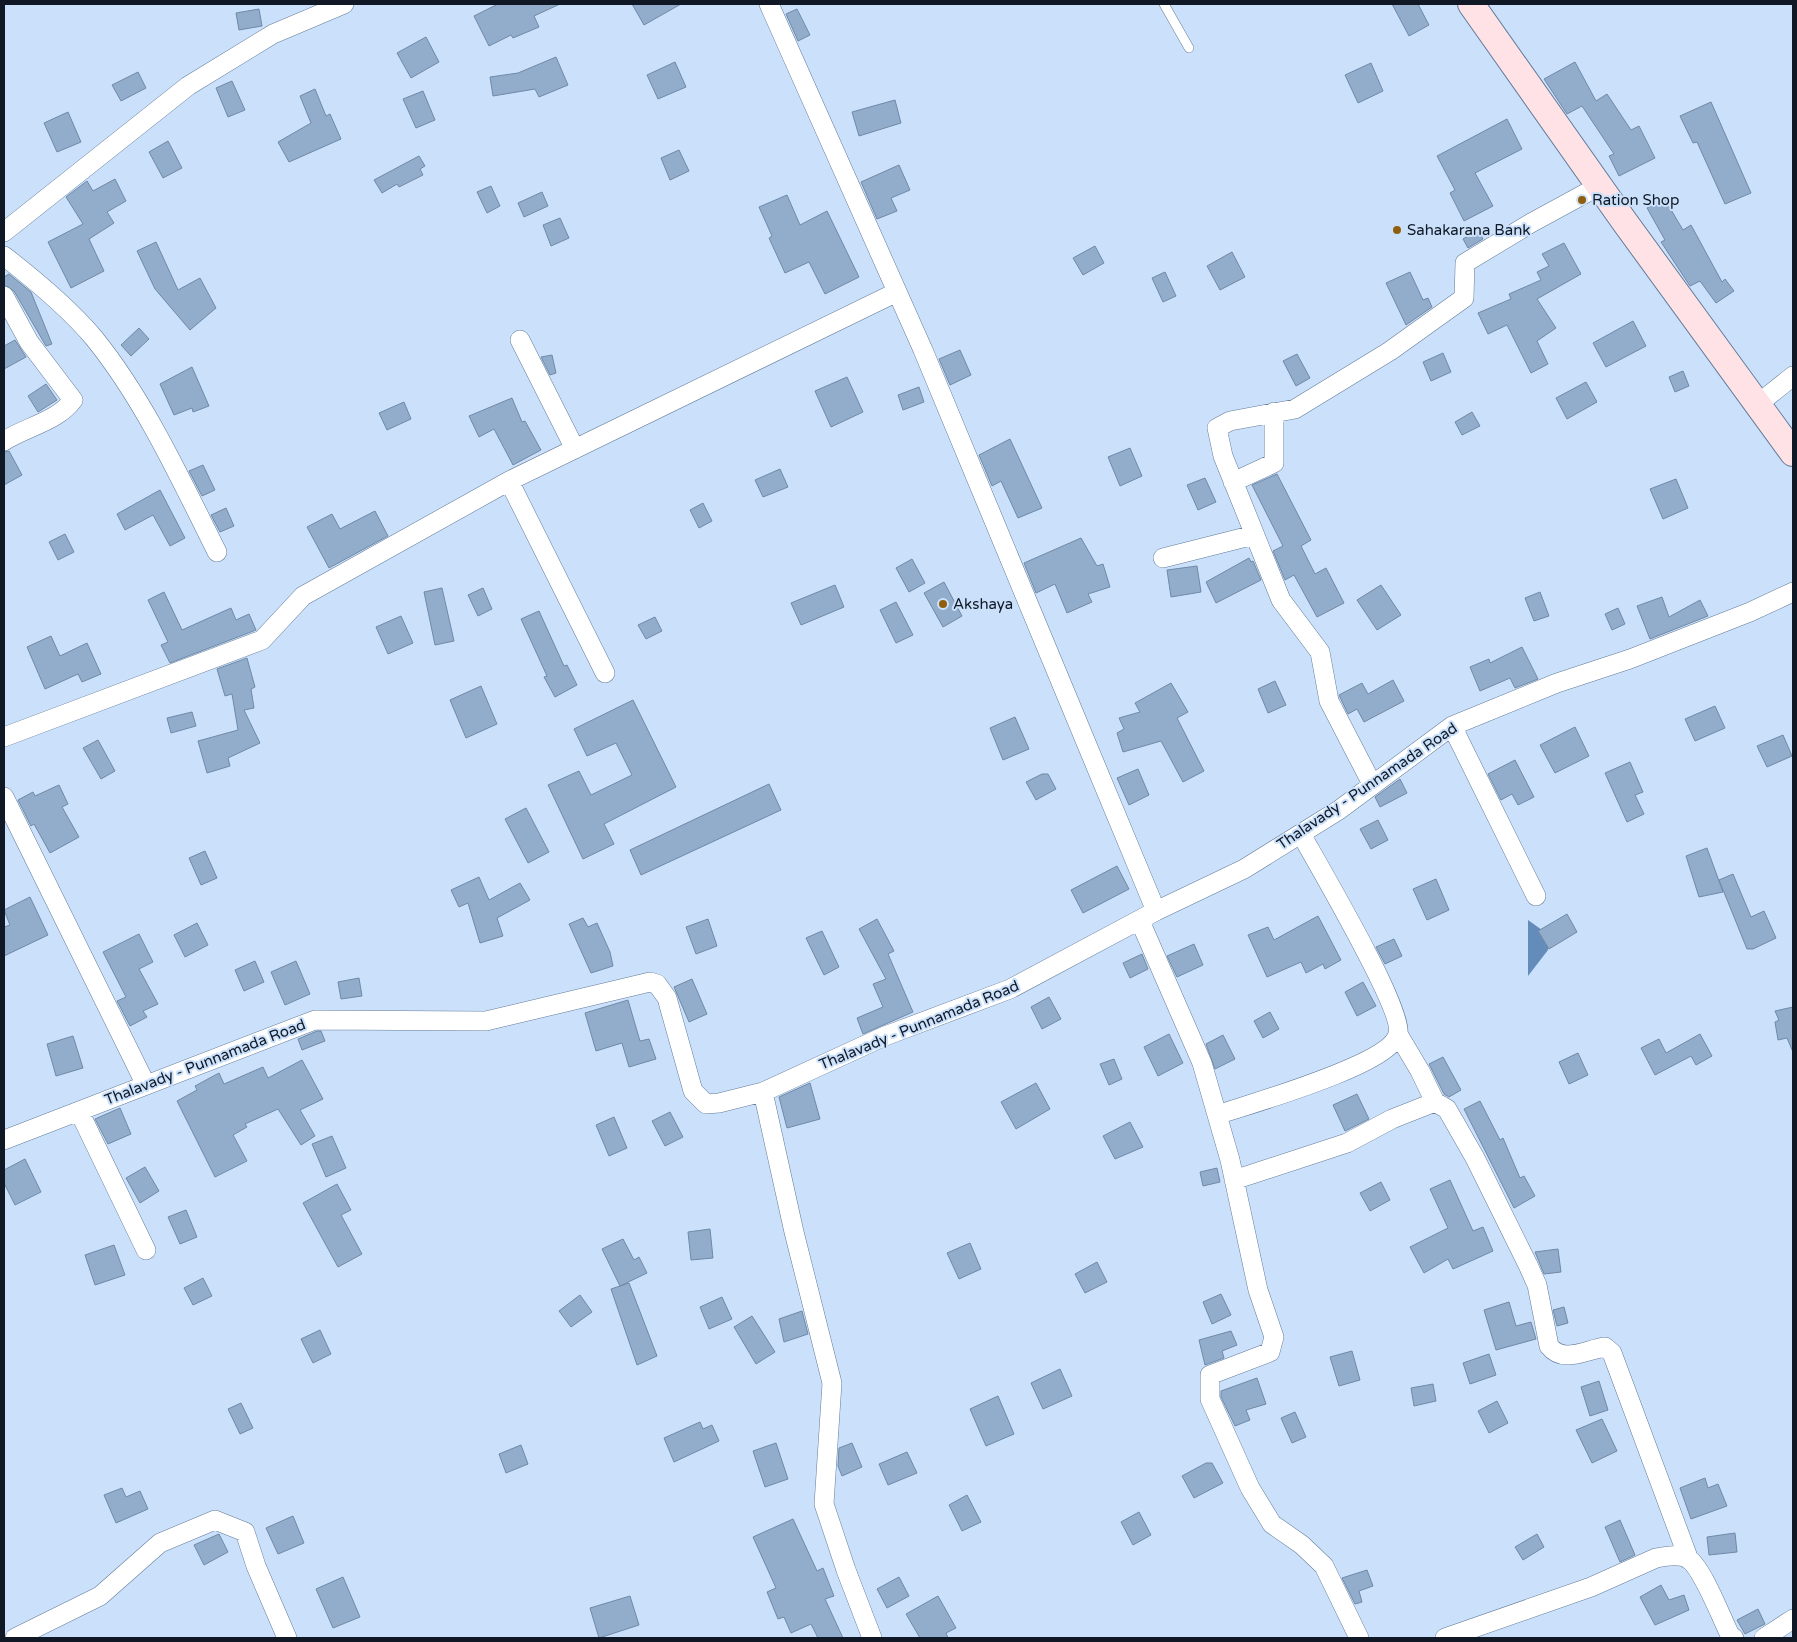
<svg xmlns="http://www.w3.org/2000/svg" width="1797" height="1642" viewBox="0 0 1797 1642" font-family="'Varela Round',sans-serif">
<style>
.water{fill:#648cba}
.building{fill:#92accb;stroke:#6f89a7}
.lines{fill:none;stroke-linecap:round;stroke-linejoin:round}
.lane-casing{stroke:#627b99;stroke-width:10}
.street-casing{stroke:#627b99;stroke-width:20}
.secondary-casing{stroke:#627b99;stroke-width:28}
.lane{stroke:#fff;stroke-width:9}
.street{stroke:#fff;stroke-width:19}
.secondary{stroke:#fee2e5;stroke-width:26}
.poi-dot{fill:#905f0d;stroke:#cbe1fb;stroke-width:2}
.labels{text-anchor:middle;stroke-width:4;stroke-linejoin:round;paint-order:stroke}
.poi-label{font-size:15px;fill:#0f1824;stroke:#cbe1fb;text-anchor:start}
.street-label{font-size:15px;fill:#0f1824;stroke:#cbe1fb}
</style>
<rect width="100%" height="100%" fill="#cbe1fb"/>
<path class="water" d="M 1528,920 L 1549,935 L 1548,950 L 1528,976 Z"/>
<path class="building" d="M 498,4 L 560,4 L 534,16 L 539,27 L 513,38 L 511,35 L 489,46 L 474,16 Z
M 632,4 L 681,4 L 644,25 Z
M 1392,4 L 1418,4 L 1429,25 L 1409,36 Z
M 259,9 L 262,26 L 239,30 L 236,13 Z
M 797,9 L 810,35 L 798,41 L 786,14 Z
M 426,37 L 439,62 L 411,78 L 397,53 Z
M 556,57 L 568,85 L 539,97 L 535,89 L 493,96 L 490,77 L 518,73 Z
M 675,62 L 686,87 L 658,99 L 647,75 Z
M 1575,62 L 1596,101 L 1607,94 L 1631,130 L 1639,126 L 1655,158 L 1619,176 L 1609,156 L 1614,154 L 1582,106 L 1567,114 L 1544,79 Z
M 1371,63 L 1383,91 L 1358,103 L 1345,75 Z
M 138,72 L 146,88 L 121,101 L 112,85 Z
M 232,81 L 245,110 L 228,117 L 216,88 Z
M 315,89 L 326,116 L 330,114 L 341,139 L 289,162 L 278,142 L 311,123 L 300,96 Z
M 423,91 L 435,120 L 416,128 L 403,99 Z
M 895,100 L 901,123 L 859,136 L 852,112 Z
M 1711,102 L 1751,193 L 1725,204 L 1697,142 L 1693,143 L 1680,116 Z
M 68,112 L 81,142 L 57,152 L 44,123 Z
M 1507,119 L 1522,149 L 1475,173 L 1493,206 L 1464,221 L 1450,193 L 1455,190 L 1437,156 Z
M 168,141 L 182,168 L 163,178 L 149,152 Z
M 679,150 L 689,171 L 670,180 L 661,158 Z
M 419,156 L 425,166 L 420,169 L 423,175 L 399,187 L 397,184 L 382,193 L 374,180 Z
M 899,165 L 910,190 L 891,198 L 897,211 L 877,219 L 861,182 Z
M 115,179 L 126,201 L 107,212 L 114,223 L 89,239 L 104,271 L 71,288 L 48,242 L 83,224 L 66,197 L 87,181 L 93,191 Z
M 491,186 L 500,206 L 487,213 L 477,192 Z
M 542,192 L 548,206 L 524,217 L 518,203 Z
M 787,195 L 800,225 L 827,211 L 859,277 L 825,294 L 809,262 L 785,273 L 769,238 L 772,236 L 759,207 Z
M 1664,198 L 1683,230 L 1691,225 L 1722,282 L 1725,279 L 1734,291 L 1716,303 L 1700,281 L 1690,286 L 1661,242 L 1665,240 L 1647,208 Z
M 560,218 L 569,238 L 551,246 L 543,225 Z
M 1478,230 L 1483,239 L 1468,248 L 1463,239 Z
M 156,242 L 178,290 L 200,278 L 216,308 L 190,330 L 155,289 L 137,251 Z
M 1564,243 L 1581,274 L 1537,299 L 1556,328 L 1537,341 L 1548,364 L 1531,373 L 1507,325 L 1488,334 L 1478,313 L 1511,299 L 1509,294 L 1541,280 L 1537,272 L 1549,266 L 1542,254 Z
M 1095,246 L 1104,263 L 1083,275 L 1073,258 Z
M 1232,252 L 1245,277 L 1220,290 L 1207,266 Z
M 1165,272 L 1176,296 L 1163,302 L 1152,278 Z
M 1410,272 L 1423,300 L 1428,298 L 1432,307 L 1406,325 L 1386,283 Z
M 9,274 L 31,292 L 52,344 L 46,346 L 14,291 L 4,285 L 4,277 Z
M 1633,321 L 1646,346 L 1606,367 L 1593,343 Z
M 139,328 L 149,339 L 131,356 L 121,345 Z
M 15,340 L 26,357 L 4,369 L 4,346 Z
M 960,350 L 971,375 L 950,385 L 939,359 Z
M 1443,353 L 1451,372 L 1431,381 L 1423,362 Z
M 1297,354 L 1310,378 L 1296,386 L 1283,361 Z
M 552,355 L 556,373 L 550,375 L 541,357 Z
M 192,367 L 209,406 L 193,412 L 192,408 L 174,415 L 160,384 Z
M 1683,371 L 1689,386 L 1675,392 L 1669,377 Z
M 847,377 L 863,412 L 831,427 L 815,391 Z
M 1586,382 L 1597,402 L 1567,419 L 1556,398 Z
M 46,384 L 57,400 L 38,412 L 28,396 Z
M 919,387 L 924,402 L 903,410 L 898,395 Z
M 512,398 L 522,422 L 525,421 L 541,450 L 513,465 L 494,429 L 479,437 L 469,416 Z
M 404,402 L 411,419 L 387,430 L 379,413 Z
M 1472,412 L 1480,426 L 1462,435 L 1455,422 Z
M 1010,439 L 1042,508 L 1018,518 L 1001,481 L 992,486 L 979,455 Z
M 1130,448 L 1142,476 L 1120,486 L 1108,457 Z
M 9,451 L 22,475 L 4,485 L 4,452 Z
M 203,465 L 215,490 L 202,496 L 189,471 Z
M 780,469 L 788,487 L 763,497 L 755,480 Z
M 1277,474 L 1311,540 L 1301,546 L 1315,574 L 1326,568 L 1344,603 L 1317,617 L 1294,575 L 1285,580 L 1273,551 L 1283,546 L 1252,485 Z
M 1205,478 L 1216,502 L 1198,510 L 1187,485 Z
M 1676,479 L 1688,508 L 1663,519 L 1650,489 Z
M 160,490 L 185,538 L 170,546 L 153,515 L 125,530 L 117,514 Z
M 703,503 L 712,521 L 699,528 L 690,510 Z
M 226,508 L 234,526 L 220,532 L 211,515 Z
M 375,511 L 388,536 L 329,568 L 307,527 L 332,514 L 340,529 Z
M 65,534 L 74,552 L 58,560 L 49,542 Z
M 1081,538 L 1097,566 L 1103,564 L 1110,587 L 1088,594 L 1092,602 L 1067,613 L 1055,584 L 1036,593 L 1024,563 Z
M 1249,558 L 1251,562 L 1253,561 L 1261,580 L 1216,603 L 1206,582 Z
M 912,559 L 925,583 L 909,592 L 896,568 Z
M 1197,566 L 1201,592 L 1171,597 L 1167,570 Z
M 944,582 L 962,616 L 943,627 L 924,593 Z
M 835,585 L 844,607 L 801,625 L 791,603 Z
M 1381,585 L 1401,615 L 1377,630 L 1357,600 Z
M 442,588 L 454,641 L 435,645 L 424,592 Z
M 483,588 L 492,609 L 478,616 L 468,595 Z
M 164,592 L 182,630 L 231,608 L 236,620 L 249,614 L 256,630 L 170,663 L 161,645 L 168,642 L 148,600 Z
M 1540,592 L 1549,616 L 1534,621 L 1525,598 Z
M 1662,597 L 1669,617 L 1700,600 L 1708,616 L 1650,639 L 1637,606 Z
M 896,602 L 913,635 L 896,643 L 880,610 Z
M 1618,608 L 1625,624 L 1612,630 L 1605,614 Z
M 539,611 L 564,666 L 567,665 L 577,685 L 555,697 L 544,677 L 547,676 L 521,619 Z
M 401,616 L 413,643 L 388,654 L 376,627 Z
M 655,617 L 662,631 L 646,639 L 638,625 Z
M 51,636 L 60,656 L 87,643 L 101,674 L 82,682 L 78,674 L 45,689 L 27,647 Z
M 1522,647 L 1538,679 L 1515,688 L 1510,678 L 1480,691 L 1470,667 L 1489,659 L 1490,663 Z
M 247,658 L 255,687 L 251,689 L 254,708 L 244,710 L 260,743 L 228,758 L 230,766 L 207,773 L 198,741 L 238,730 L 232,694 L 225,696 L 217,669 Z
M 1393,680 L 1404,701 L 1364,722 L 1357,709 L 1348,714 L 1339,695 L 1362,683 L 1368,694 Z
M 1275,681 L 1286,705 L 1268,713 L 1258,689 Z
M 1171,683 L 1188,712 L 1177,718 L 1204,771 L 1183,782 L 1161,741 L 1123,752 L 1117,733 L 1124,729 L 1119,718 L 1140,712 L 1135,703 Z
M 481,686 L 497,724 L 466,738 L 450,700 Z
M 633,700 L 676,787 L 604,824 L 614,844 L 583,859 L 548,785 L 579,771 L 591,795 L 632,775 L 616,743 L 587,756 L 574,729 Z
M 1715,706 L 1725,728 L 1695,741 L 1685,719 Z
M 192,712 L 196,726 L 171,733 L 167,718 Z
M 1015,717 L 1029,749 L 1003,760 L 990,728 Z
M 1575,727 L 1589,756 L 1555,773 L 1540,745 Z
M 1783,735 L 1792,756 L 1767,767 L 1757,746 Z
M 98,740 L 115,771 L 101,779 L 83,748 Z
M 1515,760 L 1534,797 L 1518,805 L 1512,794 L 1501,800 L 1488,774 Z
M 1630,762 L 1643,792 L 1635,795 L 1644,814 L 1627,822 L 1605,773 Z
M 1138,769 L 1149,795 L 1129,805 L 1117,778 Z
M 1042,774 L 1048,774 L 1056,789 L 1036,800 L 1026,782 Z
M 1400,779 L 1407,793 L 1380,807 L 1375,797 Z
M 769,784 L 781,810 L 641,875 L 630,850 Z
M 59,785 L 68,804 L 62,807 L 79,837 L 50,853 L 34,824 L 31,826 L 18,800 L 33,792 L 35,796 Z
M 526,808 L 549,852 L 528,863 L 505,819 Z
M 1378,820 L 1388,840 L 1371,849 L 1360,829 Z
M 1707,848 L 1723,892 L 1699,897 L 1686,856 Z
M 205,851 L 217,878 L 201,885 L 189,858 Z
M 1117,866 L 1129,889 L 1083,913 L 1071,890 Z
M 1733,874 L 1751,917 L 1764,911 L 1776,938 L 1753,949 L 1747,949 L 1719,880 Z
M 479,877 L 489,900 L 520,883 L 530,900 L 497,918 L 503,936 L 480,943 L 468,903 L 459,907 L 451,890 Z
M 1436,879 L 1449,910 L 1427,920 L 1413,889 Z
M 30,897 L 48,935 L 4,956 L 4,927 L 10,925 L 4,910 Z
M 1567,914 L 1577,932 L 1549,949 L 1538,931 Z
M 1318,916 L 1341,960 L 1325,969 L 1323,964 L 1306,973 L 1301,962 L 1267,977 L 1248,935 L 1268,927 L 1274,940 Z
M 583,918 L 588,927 L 597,923 L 610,952 L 613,966 L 591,973 L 569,924 Z
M 708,919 L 717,946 L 696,954 L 686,927 Z
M 877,919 L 894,951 L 888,954 L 913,1012 L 863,1034 L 857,1018 L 883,1007 L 873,984 L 886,979 L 859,929 Z
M 197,923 L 208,945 L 185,957 L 174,935 Z
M 822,931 L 839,967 L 824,975 L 806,938 Z
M 139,934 L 153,962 L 139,969 L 158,1004 L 143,1011 L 147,1017 L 130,1026 L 117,1001 L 126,997 L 103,952 Z
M 1394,939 L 1402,956 L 1385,964 L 1376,947 Z
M 1194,944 L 1203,965 L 1177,977 L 1167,956 Z
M 1142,954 L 1148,969 L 1130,978 L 1123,963 Z
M 255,961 L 264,982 L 244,991 L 235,970 Z
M 296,961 L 310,994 L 285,1005 L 271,972 Z
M 359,978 L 362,996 L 341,999 L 338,982 Z
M 692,979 L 707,1014 L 689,1022 L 674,987 Z
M 1363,982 L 1376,1006 L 1357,1016 L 1345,992 Z
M 1049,997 L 1061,1019 L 1042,1029 L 1031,1007 Z
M 628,1000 L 640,1041 L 649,1039 L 656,1059 L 629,1067 L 622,1043 L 596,1051 L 585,1013 Z
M 1793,1007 L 1793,1052 L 1787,1038 L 1778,1040 L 1775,1022 L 1779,1020 L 1775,1011 Z
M 1270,1012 L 1279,1029 L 1263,1038 L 1254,1021 Z
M 317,1031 L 321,1031 L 325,1041 L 302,1050 L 298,1039 Z
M 1169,1034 L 1183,1063 L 1158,1076 L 1144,1047 Z
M 1700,1034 L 1712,1056 L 1696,1065 L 1691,1056 L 1655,1075 L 1641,1048 L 1659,1039 L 1666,1053 Z
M 1223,1035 L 1235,1059 L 1215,1069 L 1206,1044 Z
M 73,1036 L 83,1068 L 56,1076 L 47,1044 Z
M 1578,1053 L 1588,1075 L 1569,1084 L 1559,1062 Z
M 1443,1057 L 1461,1090 L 1449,1097 L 1444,1094 L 1429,1064 Z
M 1114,1059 L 1122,1079 L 1109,1085 L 1100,1064 Z
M 302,1060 L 323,1099 L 300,1110 L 315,1136 L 301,1145 L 278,1109 L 245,1124 L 247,1127 L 233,1135 L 247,1161 L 215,1177 L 177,1101 L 197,1090 L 195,1086 L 219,1073 L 224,1084 L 263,1067 L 268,1078 Z
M 810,1083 L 820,1119 L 787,1128 L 779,1097 Z
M 1036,1083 L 1050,1109 L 1016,1129 L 1001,1102 Z
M 1357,1094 L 1369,1119 L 1345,1131 L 1333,1105 Z
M 1480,1101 L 1500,1140 L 1503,1138 L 1520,1178 L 1524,1176 L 1535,1196 L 1514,1208 L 1464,1109 Z
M 120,1108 L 131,1134 L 108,1144 L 95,1119 Z
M 670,1112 L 683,1137 L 665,1146 L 652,1121 Z
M 614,1117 L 627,1148 L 609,1156 L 596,1125 Z
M 1130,1122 L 1143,1147 L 1115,1159 L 1103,1136 Z
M 332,1136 L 346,1168 L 326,1177 L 312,1144 Z
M 25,1159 L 41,1192 L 15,1205 L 4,1183 L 4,1170 Z
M 145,1167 L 159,1191 L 140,1203 L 126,1178 Z
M 1217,1168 L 1220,1182 L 1203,1186 L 1200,1172 Z
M 1450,1180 L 1473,1231 L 1483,1227 L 1493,1251 L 1453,1269 L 1448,1259 L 1424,1273 L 1410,1247 L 1448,1228 L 1430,1189 Z
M 1381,1182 L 1390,1200 L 1370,1211 L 1360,1193 Z
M 337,1184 L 351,1210 L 341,1215 L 362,1254 L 338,1267 L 303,1203 Z
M 186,1210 L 197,1237 L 180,1244 L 168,1217 Z
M 710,1229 L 713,1258 L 691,1260 L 688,1232 Z
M 623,1239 L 634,1260 L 639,1257 L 647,1273 L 620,1286 L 629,1283 L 657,1356 L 637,1365 L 611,1289 L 620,1286 L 602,1249 Z
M 970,1243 L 981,1269 L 959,1279 L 947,1253 Z
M 114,1245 L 125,1275 L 95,1285 L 85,1255 Z
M 1558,1249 L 1561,1272 L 1544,1274 L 1535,1252 Z
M 1097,1262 L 1107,1282 L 1085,1293 L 1075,1274 Z
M 203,1278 L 212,1296 L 193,1305 L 184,1288 Z
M 1221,1294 L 1231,1315 L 1212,1324 L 1203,1302 Z
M 580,1295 L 592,1312 L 571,1327 L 559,1311 Z
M 722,1297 L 732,1319 L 709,1329 L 700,1307 Z
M 1509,1302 L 1516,1326 L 1531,1322 L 1536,1339 L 1496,1350 L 1484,1310 Z
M 1564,1307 L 1568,1323 L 1557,1326 L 1553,1310 Z
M 802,1311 L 808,1334 L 784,1342 L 779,1319 Z
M 752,1316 L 775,1352 L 756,1364 L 734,1327 Z
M 320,1330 L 331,1354 L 313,1363 L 301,1339 Z
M 1231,1331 L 1237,1345 L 1222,1351 L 1224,1358 L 1205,1365 L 1199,1340 Z
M 1352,1351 L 1360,1380 L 1339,1386 L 1330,1357 Z
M 1489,1354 L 1496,1375 L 1470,1384 L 1463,1363 Z
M 1060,1369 L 1072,1396 L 1043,1409 L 1031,1383 Z
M 1257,1378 L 1266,1404 L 1246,1410 L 1250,1420 L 1235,1426 L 1221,1397 L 1221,1391 Z
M 1599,1381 L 1608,1410 L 1590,1416 L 1581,1387 Z
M 1433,1384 L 1436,1401 L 1414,1406 L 1411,1388 Z
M 998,1396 L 1014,1434 L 986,1446 L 970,1409 Z
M 1497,1401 L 1508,1423 L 1489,1433 L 1478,1411 Z
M 241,1403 L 253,1428 L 240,1434 L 228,1409 Z
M 1295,1412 L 1306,1437 L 1292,1443 L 1281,1418 Z
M 1602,1419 L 1617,1451 L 1592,1463 L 1576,1430 Z
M 700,1422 L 703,1429 L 712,1425 L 719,1441 L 674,1462 L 664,1438 Z
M 776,1443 L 788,1479 L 765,1487 L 753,1451 Z
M 852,1443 L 862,1467 L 842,1476 L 838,1466 L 839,1448 Z
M 521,1445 L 528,1464 L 506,1473 L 499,1454 Z
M 907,1452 L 917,1473 L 888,1485 L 879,1464 Z
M 1206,1463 L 1212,1463 L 1223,1483 L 1194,1498 L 1182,1476 Z
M 1705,1478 L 1708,1488 L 1718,1484 L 1727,1506 L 1691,1519 L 1680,1488 Z
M 122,1488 L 126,1497 L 140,1491 L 148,1509 L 116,1523 L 104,1495 Z
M 967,1495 L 981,1522 L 962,1531 L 949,1505 Z
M 1139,1512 L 1151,1535 L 1133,1545 L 1121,1522 Z
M 293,1516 L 304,1543 L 278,1554 L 266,1528 Z
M 793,1519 L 817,1571 L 823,1568 L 834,1596 L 825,1599 L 843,1638 L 818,1638 L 811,1624 L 791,1633 L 784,1617 L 778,1619 L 767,1592 L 776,1588 L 753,1537 Z
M 1620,1520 L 1635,1555 L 1620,1562 L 1605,1527 Z
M 1735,1533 L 1737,1552 L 1709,1555 L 1707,1537 Z
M 219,1534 L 228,1552 L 204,1565 L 194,1545 Z
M 1537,1534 L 1544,1547 L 1523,1560 L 1515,1547 Z
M 1367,1570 L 1373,1586 L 1359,1591 L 1362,1602 L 1355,1604 L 1342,1578 Z
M 343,1577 L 360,1617 L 333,1628 L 316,1589 Z
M 899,1577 L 909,1596 L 887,1608 L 877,1589 Z
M 1661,1585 L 1669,1600 L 1684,1595 L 1689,1610 L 1655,1625 L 1640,1597 Z
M 630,1596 L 639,1625 L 599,1638 L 590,1608 Z
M 938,1596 L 956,1628 L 946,1633 L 948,1638 L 920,1638 L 906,1614 Z
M 1758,1609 L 1765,1624 L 1745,1634 L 1737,1620 Z"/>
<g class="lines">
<g class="lane-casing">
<path id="lane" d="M 1164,4 L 1189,48"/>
</g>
<g class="street-casing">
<path id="street" d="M 769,4 L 923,350 L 1156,911
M 4,232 L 188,86 L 273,34 L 344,4
M 4,256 C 35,280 68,307 94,338 C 145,401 181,480 217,552
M 4,296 L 29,342 L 73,400 C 58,421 26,427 4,441
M 520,340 L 575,449
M 1758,404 L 1793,376
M 509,481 L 605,673
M 1233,482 L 1274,463 L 1274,412
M 1163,558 L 1254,535
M 1452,726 L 1536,896
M 4,737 L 262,640 L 303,596 L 509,481 L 897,292
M 1372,784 L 1329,701 L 1320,652 L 1281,600 L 1223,456 L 1217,428 L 1230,421 L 1295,409 L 1390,351 L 1464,298 L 1465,263 L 1531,223 L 1599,186
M 4,797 L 146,1085
M 1140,921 L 1202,1063 L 1230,1160 L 1258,1290 L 1274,1337 L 1270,1352 L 1210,1375 L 1210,1399 L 1250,1488 L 1272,1524 L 1302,1545 L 1324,1566 L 1359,1638
M 1398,1034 L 1420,1071 L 1435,1102 L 1447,1109 L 1475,1158 L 1528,1265 L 1537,1285 L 1549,1346 C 1563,1364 1585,1350 1605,1347 L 1612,1353 L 1689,1560
M 763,1092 L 794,1232 L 832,1383 L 824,1504 L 846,1570 L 872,1638
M 79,1111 L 146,1250
M 1217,1115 C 1249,1104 1390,1065 1398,1034 C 1404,1010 1317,863 1301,834
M 4,1140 L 315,1020 L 486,1021 L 650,982 L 657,984 L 667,998 L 693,1091 L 706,1104 L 719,1103 L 763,1092 L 885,1036 L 1010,989 L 1156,911 L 1244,869 L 1339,810 L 1452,726 L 1557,683 L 1630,659 L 1750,612 L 1793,592
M 1234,1180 L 1347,1143 L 1392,1119 L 1435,1102
M 15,1638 L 100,1596 L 160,1543 L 215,1520 L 245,1532 L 256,1566 L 287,1638
M 1445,1638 L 1591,1587 L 1656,1558 C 1666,1556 1681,1553 1690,1560 C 1704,1572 1721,1617 1730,1635 L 1734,1638
M 1764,1638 L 1793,1619"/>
</g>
<g class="secondary-casing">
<path id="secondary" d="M 1471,4 L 1624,221 L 1793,453"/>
</g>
<use href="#lane" class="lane"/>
<use href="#street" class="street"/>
<use href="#secondary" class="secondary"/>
</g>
<g class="poi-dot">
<circle cx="1582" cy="200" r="5"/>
<circle cx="1397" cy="230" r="5"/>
<circle cx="943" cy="604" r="5"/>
</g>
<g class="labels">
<g class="poi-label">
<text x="1592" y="205">Ration Shop</text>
<text x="1407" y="235">Sahakarana Bank</text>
<text x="953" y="609">Akshaya</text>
</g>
<g class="street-label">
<text transform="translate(1367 786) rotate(-34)" y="5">Thalavady - Punnamada Road</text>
<text transform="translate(919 1025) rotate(-22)" y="5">Thalavady - Punnamada Road</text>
<text transform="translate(205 1062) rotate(-21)" y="5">Thalavady - Punnamada Road</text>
</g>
</g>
<rect width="1797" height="1642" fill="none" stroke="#0f1824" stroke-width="10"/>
</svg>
